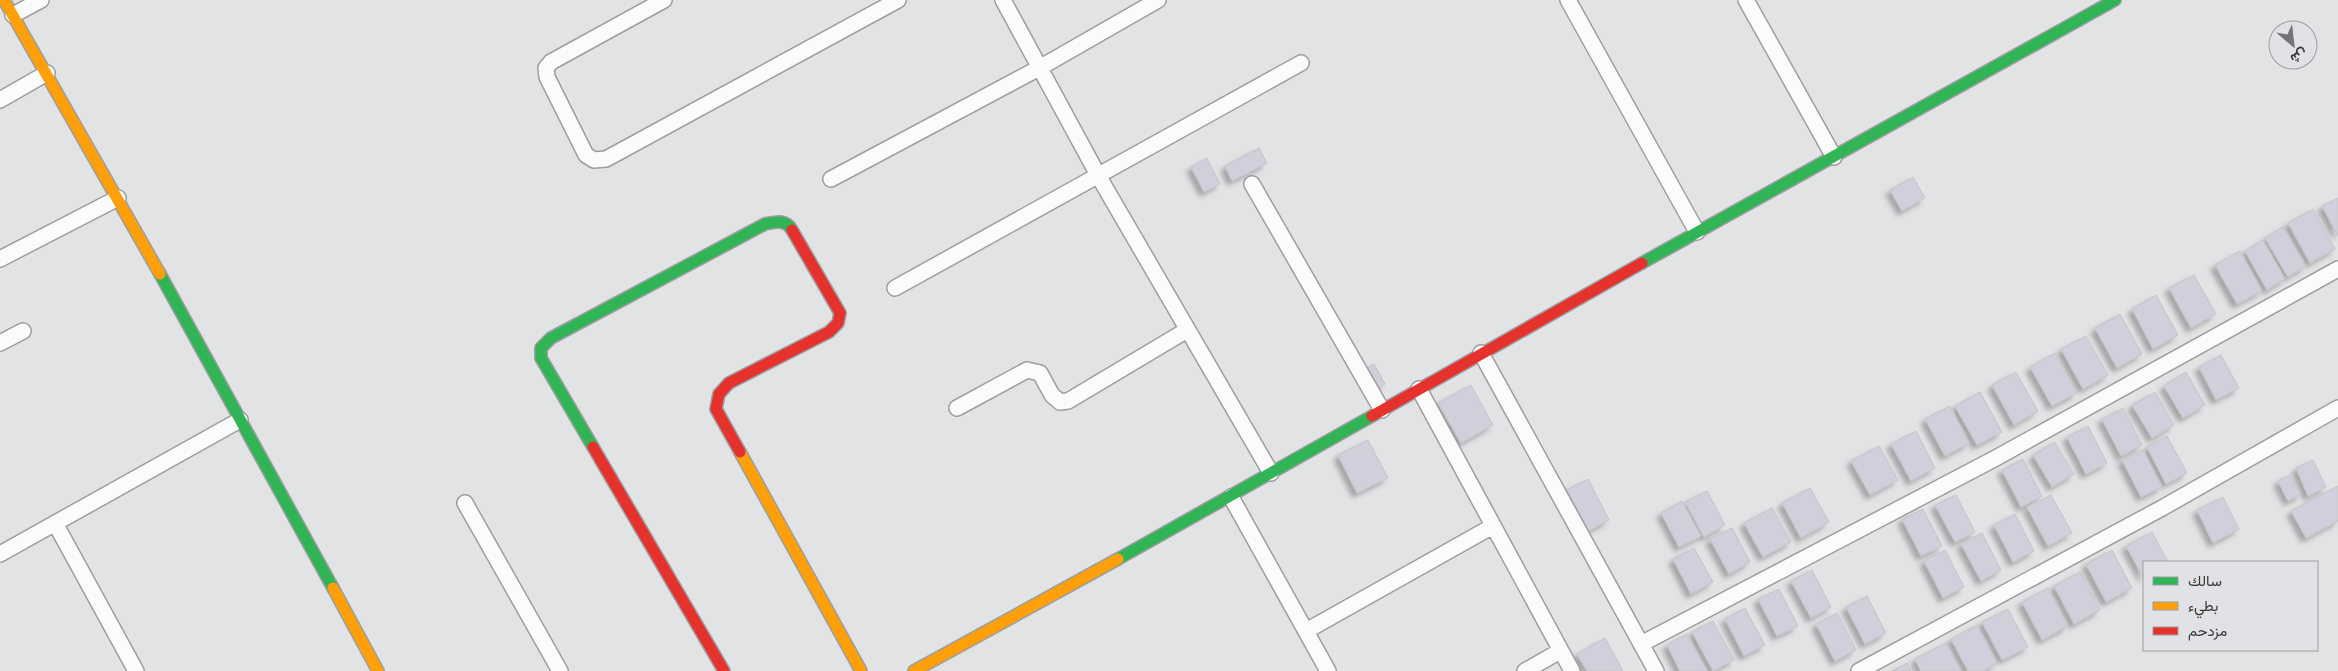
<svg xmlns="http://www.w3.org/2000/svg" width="2338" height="671" viewBox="0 0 2338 671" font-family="'Libre Baskerville',Vazirmatn,serif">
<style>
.building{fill:#cfd0db;stroke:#c3c4c5;filter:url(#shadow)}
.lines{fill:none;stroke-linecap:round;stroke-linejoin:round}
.street-casing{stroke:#9d9e9f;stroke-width:18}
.fast-casing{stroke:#9d9e9f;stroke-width:14}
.slow-casing{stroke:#9d9e9f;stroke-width:14}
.jam-casing{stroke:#9d9e9f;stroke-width:14}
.street{stroke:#fbfbfb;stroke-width:15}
.fast{stroke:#30b455;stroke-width:11}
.slow{stroke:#ff9f0a;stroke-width:11}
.jam{stroke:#e5322d;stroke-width:11}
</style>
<defs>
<filter id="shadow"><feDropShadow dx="-4.5" dy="4.5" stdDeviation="2.5" flood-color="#0004"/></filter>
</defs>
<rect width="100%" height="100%" fill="#e2e3e4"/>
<path class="building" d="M 1259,148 L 1267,163 L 1232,181 L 1225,166 Z
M 1207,158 L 1220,184 L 1204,192 L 1191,167 Z
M 1913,177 L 1925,198 L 1902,211 L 1890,190 Z
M 2338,198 L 2338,236 L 2322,206 Z
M 2313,209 L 2335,249 L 2310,263 L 2288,223 Z
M 2283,227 L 2306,266 L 2288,277 L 2265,238 Z
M 2263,240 L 2285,279 L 2267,290 L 2245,251 Z
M 2240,251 L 2262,291 L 2237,304 L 2215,265 Z
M 2194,275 L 2216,314 L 2191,328 L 2169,288 Z
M 2156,295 L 2178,335 L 2153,349 L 2132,309 Z
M 2120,314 L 2142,354 L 2117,368 L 2095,328 Z
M 2086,336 L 2108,375 L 2083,389 L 2061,349 Z
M 2055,353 L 2077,393 L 2052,406 L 2030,367 Z
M 2221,355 L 2239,388 L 2216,400 L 2199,367 Z
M 1374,364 L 1385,384 L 1374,391 L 1362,371 Z
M 2016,372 L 2038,411 L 2014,425 L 1992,385 Z
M 2186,372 L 2205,405 L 2183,418 L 2164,386 Z
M 1471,385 L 1493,425 L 1461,443 L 1438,403 Z
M 1980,392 L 2002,432 L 1977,445 L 1955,406 Z
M 2155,392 L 2174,425 L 2152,438 L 2132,405 Z
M 1950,406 L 1969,443 L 1945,456 L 1925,419 Z
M 2123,408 L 2142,445 L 2121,456 L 2102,419 Z
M 2088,426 L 2107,463 L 2086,474 L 2067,437 Z
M 1916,431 L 1935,468 L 1911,481 L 1891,444 Z
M 2167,436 L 2187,473 L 2166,484 L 2147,447 Z
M 1368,440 L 1388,478 L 1357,493 L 1338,455 Z
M 2055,442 L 2074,474 L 2052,487 L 2033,455 Z
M 1879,446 L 1898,480 L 1870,495 L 1851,461 Z
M 2143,450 L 2162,487 L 2141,497 L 2122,460 Z
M 2023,459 L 2042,496 L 2021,507 L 2002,470 Z
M 2313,460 L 2326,487 L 2308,496 L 2296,468 Z
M 2290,475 L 2301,495 L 2288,501 L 2278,481 Z
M 1588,479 L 1609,520 L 1588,531 L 1567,490 Z
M 2338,486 L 2338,521 L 2306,538 L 2291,511 Z
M 1810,488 L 1829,522 L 1801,538 L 1782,503 Z
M 1707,491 L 1725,525 L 1704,537 L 1685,502 Z
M 1956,495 L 1975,532 L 1955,542 L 1935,505 Z
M 2051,495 L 2072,533 L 2048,546 L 2027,507 Z
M 2223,497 L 2239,529 L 2213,543 L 2197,510 Z
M 1682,501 L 1701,536 L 1679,547 L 1661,513 Z
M 1772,508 L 1791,542 L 1763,557 L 1744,523 Z
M 1923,509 L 1942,546 L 1921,556 L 1902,519 Z
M 2015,514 L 2034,551 L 2013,562 L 1994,525 Z
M 1732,528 L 1750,562 L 1729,574 L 1710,539 Z
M 2152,532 L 2168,562 L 2144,562 L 2144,579 L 2126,546 Z
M 1982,533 L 2001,570 L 1981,581 L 1961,544 Z
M 1694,548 L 1713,582 L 1691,594 L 1673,559 Z
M 1945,550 L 1964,587 L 1943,598 L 1924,561 Z
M 2112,550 L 2132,588 L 2106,602 L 2086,564 Z
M 1812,570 L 1831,607 L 1811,618 L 1791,581 Z
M 2080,572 L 2100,610 L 2074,624 L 2054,586 Z
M 2048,588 L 2068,626 L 2042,640 L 2022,602 Z
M 1779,589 L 1798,626 L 1777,636 L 1758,599 Z
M 1867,596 L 1886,633 L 1865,644 L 1846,607 Z
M 1745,608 L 1765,645 L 1744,656 L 1725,619 Z
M 2008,609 L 2028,647 L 2002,660 L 1982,622 Z
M 1837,613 L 1856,650 L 1835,661 L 1816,624 Z
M 1713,621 L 1734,660 L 1713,671 L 1692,632 Z
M 1977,625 L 1997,663 L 1983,671 L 1968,671 L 1951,639 Z
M 1687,634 L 1707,671 L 1680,671 L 1667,645 Z
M 1605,638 L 1623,671 L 1587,671 L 1577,654 Z
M 1946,643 L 1961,671 L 1921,671 L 1915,659 Z
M 1907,663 L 1911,671 L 1892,671 Z"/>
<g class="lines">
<g class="street-casing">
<path id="street" d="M 664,0 L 551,62 L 546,68 L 547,77 L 586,155 L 594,160 L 606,159 L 898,0
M 1003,0 L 1099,177 L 1271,473
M 1568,0 L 1697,232
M 1746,0 L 1834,157
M 13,15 L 41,0
M 0,100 L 47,73
M 831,179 L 1041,67 L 1158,0
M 1252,184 L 1382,410
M 0,259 L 118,198
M 895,288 L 1301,63
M 0,343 L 23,331
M 1481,353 L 1656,671
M 1419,389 L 1572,671
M 957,408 L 1027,370 L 1040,373 L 1052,395 L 1060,402 L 1068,401 L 1187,330
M 1231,497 L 1328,671
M 465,503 L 560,671
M 55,523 L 136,671
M 0,554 L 240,420
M 1306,631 L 1493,526
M 1641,644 L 1994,459 L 2338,269
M 1525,671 L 1560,651
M 1859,671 L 2162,508 L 2338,408"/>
</g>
<g class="fast-casing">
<path id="fast" d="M 1642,263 L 2115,0
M 160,274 L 333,588
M 593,447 L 541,358 L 541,348 L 551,338 L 765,224 C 776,222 786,219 792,230
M 1118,559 L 1372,416"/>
</g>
<g class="slow-casing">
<path id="slow" d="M 4,0 L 160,274
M 740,452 L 861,671
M 333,588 L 378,671
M 914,671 L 1118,559"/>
</g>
<g class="jam-casing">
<path id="jam" d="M 1372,416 L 1642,263
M 593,447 L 724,671
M 740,452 L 716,409 L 719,394 L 729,383 L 829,332 L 838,323 L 840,313 L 792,230"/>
</g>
<use href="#street" class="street"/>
<use href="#fast" class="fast"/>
<use href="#slow" class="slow"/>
<use href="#jam" class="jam"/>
</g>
<rect x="2143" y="561" width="175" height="90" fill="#e1e2e5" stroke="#9e9ea1"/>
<rect x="2153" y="577" width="25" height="8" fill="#30b455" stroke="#9e9ea1"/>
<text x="2188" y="586" font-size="15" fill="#39393a">سالك</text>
<rect x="2153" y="602" width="25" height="8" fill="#ff9f0a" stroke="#9e9ea1"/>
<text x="2188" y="611" font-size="15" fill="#39393a">بطيء</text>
<rect x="2153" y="627" width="25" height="8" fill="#e5322d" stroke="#9e9ea1"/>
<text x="2188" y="636" font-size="15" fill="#39393a">مزدحم</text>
<g transform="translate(2293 45) rotate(152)"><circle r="24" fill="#e1e2e5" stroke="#9e9ea1"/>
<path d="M0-4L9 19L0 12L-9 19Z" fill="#747476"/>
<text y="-8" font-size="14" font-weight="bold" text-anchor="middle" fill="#39393a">ش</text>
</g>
</svg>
